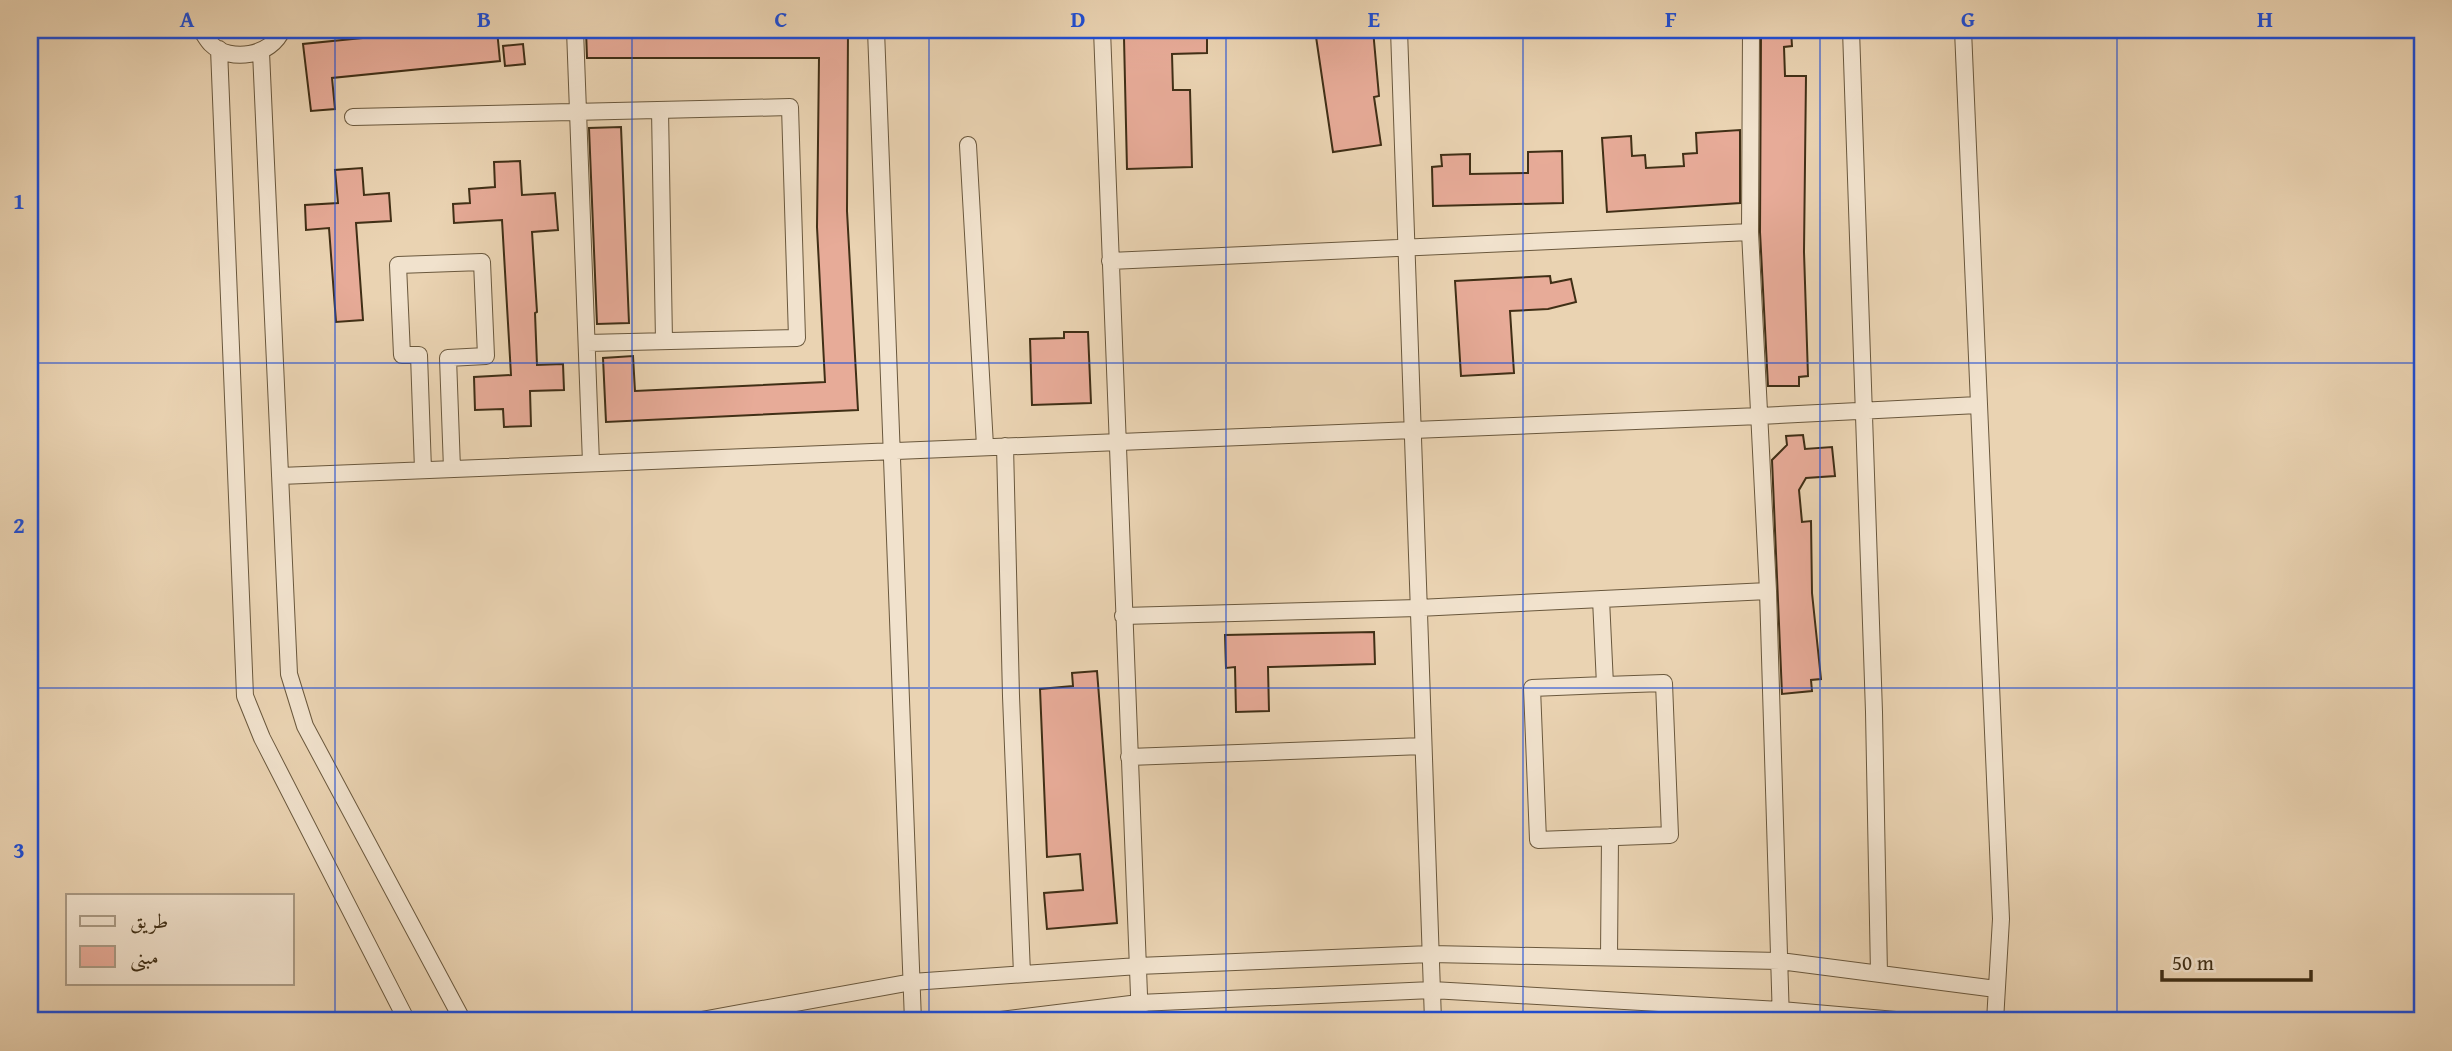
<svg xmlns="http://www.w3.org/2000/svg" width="2452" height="1051" viewBox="0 0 2452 1051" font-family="'Gentium Book Plus',Amiri,serif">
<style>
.building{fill:#e7ab98;stroke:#402f16;stroke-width:2}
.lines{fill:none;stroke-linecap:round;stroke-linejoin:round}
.street-casing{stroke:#6a583d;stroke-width:18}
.street{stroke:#f1e2cd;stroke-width:16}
.grid{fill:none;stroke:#1d4ed8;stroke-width:2;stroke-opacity:0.55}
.neatline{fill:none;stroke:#1d4ed8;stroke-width:2.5}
.grid-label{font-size:23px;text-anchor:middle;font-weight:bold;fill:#1d4ed8}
</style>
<rect width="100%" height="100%" fill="#ead3b2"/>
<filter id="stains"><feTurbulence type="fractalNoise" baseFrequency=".00286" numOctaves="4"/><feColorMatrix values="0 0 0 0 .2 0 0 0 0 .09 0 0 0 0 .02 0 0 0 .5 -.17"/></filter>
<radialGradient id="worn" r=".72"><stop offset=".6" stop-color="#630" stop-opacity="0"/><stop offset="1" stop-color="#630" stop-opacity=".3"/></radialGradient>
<path class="building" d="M 442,30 L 497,30 L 500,61 L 332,78 L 335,109 L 311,111 L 303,44 Z
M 586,30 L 848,30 L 847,211 L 858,410 L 606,422 L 603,358 L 633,356 L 635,391 L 825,382 L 817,227 L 819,58 L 587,58 Z
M 1142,30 L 1207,30 L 1207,53 L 1172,54 L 1173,90 L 1190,90 L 1192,167 L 1127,169 L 1124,38 L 1143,38 Z
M 1315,30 L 1373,30 L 1379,96 L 1374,97 L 1381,145 L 1333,152 Z
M 1761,30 L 1791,30 L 1792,46 L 1784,47 L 1785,76 L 1806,76 L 1804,252 L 1808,376 L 1799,377 L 1799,386 L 1768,386 L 1760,232 Z
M 523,44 L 525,64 L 505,66 L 503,46 Z
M 621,127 L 629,323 L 597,324 L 589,128 Z
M 1740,130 L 1740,203 L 1607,212 L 1602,138 L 1631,136 L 1632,156 L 1645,155 L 1646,168 L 1684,166 L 1683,154 L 1697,153 L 1696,133 Z
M 1562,151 L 1563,203 L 1433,206 L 1432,167 L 1442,166 L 1441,155 L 1470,154 L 1470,174 L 1528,173 L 1528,152 Z
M 520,161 L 522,195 L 555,193 L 558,230 L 532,232 L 537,312 L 535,313 L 537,365 L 563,364 L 564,390 L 530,391 L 531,426 L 504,427 L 503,409 L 475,410 L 474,377 L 511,375 L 502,220 L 454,223 L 453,204 L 470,203 L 469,189 L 495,187 L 494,162 Z
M 362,168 L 364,195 L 389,193 L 391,221 L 356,223 L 363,320 L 336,322 L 329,228 L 306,230 L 305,205 L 338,203 L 335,170 Z
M 1550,276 L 1551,283 L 1571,279 L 1576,302 L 1548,309 L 1510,311 L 1514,373 L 1461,376 L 1455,281 Z
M 1064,332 L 1088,332 L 1091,403 L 1032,405 L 1030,339 L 1064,338 Z
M 1803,435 L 1805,449 L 1832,447 L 1835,476 L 1806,478 L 1799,490 L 1802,522 L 1811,521 L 1812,593 L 1821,679 L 1811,680 L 1812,691 L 1782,694 L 1772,460 L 1787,445 L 1786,436 Z
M 1374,632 L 1375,664 L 1268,667 L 1269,711 L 1236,712 L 1235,667 L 1226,668 L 1225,635 Z
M 1097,671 L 1117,923 L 1047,929 L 1044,893 L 1083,890 L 1080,854 L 1047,857 L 1040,689 L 1073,686 L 1072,673 Z"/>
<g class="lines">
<g class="street-casing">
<path id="street" d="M 201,30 C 204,34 207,40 211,44 C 230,63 272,56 282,30
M 575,30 L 591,463
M 876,30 L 913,1021
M 1102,30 L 1140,1021
M 1399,30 L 1433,1021
M 1751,30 L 1750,232 L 1768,591 L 1781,1021
M 1851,30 L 1874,712 L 1879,974
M 1963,30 L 2001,919 L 1995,1021
M 219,49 L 245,696 L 262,738 L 407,1021
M 261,52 L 289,674 L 305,726 L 463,1021
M 660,110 L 664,341
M 353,117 L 790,107 L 797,338 L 587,343
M 968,145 L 985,446
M 1110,261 L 1750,232
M 1005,446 L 1011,696 L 1022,974
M 423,470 L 419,355 L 402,355 L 398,265 L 482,262 L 486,356 L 448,358 L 452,469
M 280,476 L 1760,416 L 1978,405
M 1601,599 L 1605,685 L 1664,683 L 1670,835 L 1538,840 L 1532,688 L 1605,685
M 1123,616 L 1418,608 L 1768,591
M 1129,757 L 1423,746
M 1609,957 L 1610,837
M 696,1021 L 912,982 L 1138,966 L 1431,954 L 1780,961 L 1996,989
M 993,1021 L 1139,1003 L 1432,990 L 1781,1010 L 1907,1021"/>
</g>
<use href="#street" class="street"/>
</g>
<path class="grid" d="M 335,30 L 335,1021M 632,30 L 632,1021M 929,30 L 929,1021M 1226,30 L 1226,1021M 1523,30 L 1523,1021M 1820,30 L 1820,1021M 2117,30 L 2117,1021M 30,363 L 2422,363M 30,688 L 2422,688"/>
<rect width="2452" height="1051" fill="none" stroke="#ead3b2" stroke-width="77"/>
<rect x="66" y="894" width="228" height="91" fill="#f1e2cd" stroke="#aa9a84" stroke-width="2"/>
<rect x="80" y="916" width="35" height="10" fill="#f1e2cd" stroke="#aa9a84" stroke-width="2"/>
<text x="130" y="928" font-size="21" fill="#402f16">طريق</text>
<rect x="80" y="946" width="35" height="21" fill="#e7ab98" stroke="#aa9a84" stroke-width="2"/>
<text x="130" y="964" font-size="21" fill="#402f16">مبنى</text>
<path d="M2162 970v10h149v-10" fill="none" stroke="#402f16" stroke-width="3.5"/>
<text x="2172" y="970" font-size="21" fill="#402f16" stroke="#f1e2cd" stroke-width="5" paint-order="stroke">50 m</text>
<rect x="38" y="38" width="2376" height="974" class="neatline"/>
<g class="grid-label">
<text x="187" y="27">A</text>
<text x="484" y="27">B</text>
<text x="781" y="27">C</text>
<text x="1078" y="27">D</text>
<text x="1374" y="27">E</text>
<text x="1671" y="27">F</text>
<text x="1968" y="27">G</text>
<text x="2265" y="27">H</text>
<text x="19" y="209">1</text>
<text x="19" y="533">2</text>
<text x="19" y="858">3</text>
</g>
<rect width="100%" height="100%" filter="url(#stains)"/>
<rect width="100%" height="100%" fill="url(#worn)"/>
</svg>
